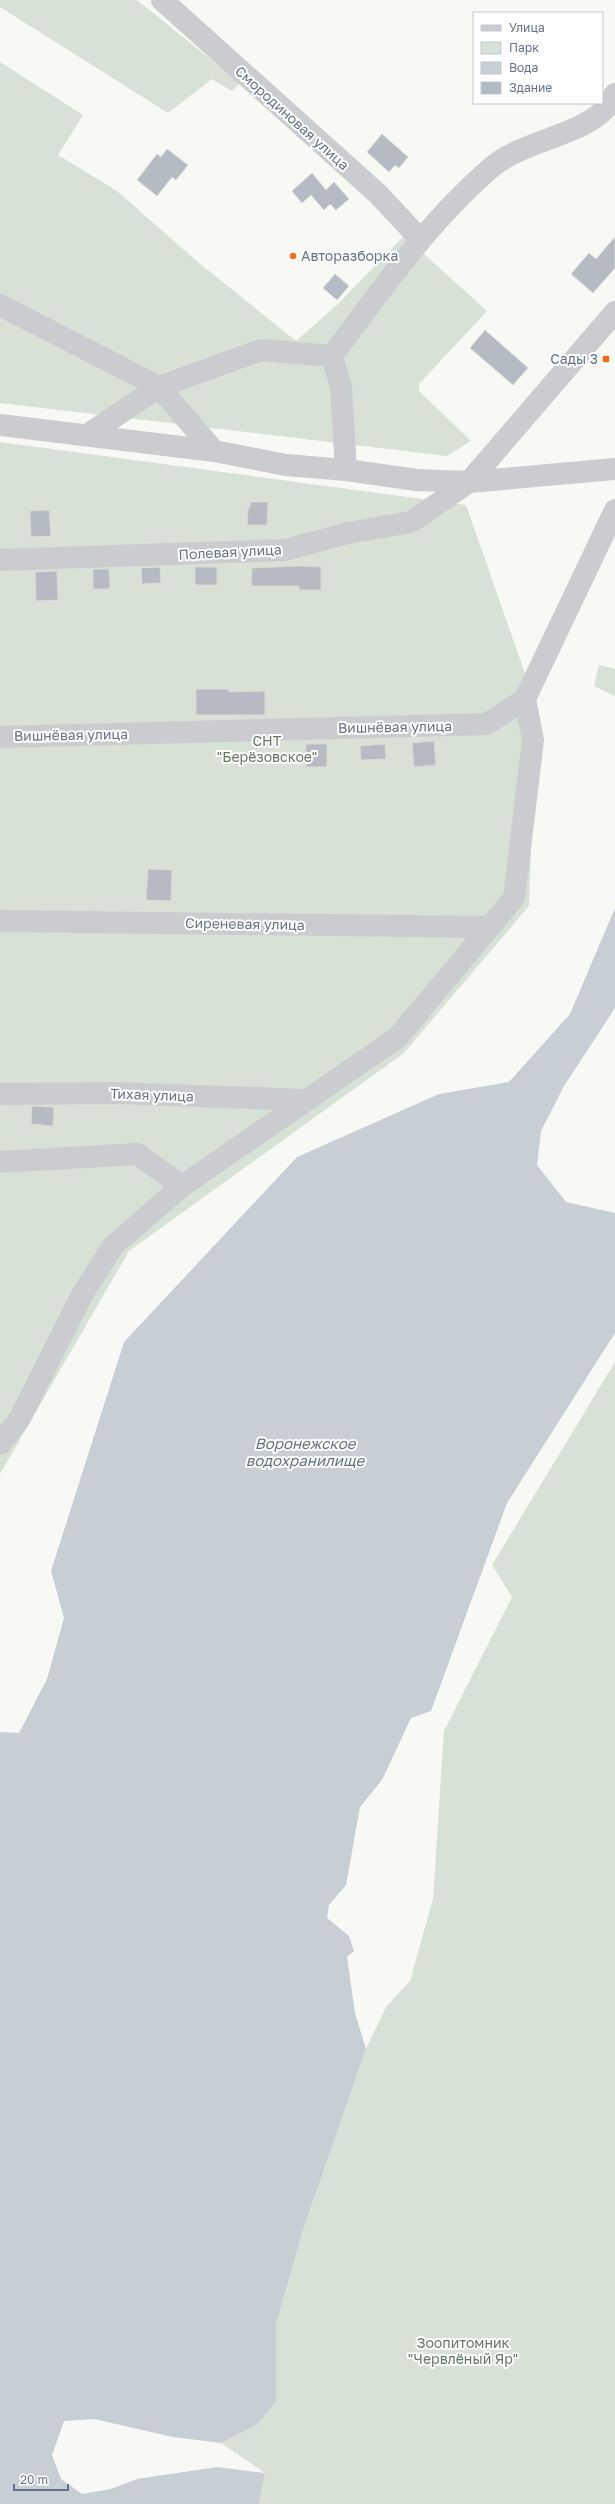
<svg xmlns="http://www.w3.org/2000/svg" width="615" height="2504" viewBox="0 0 615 2504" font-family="'Golos Text',sans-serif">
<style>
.green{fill:#d8e1d5}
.water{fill:#c7cfd5}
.building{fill:#b4bbc2;stroke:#d9dad7}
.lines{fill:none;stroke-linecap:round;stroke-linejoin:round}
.minor{stroke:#caccd0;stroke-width:22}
.poi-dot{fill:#f46c18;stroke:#fff;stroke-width:1.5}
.labels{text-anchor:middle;stroke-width:4;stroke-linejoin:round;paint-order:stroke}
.street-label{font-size:14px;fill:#647389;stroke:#fff}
.poi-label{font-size:14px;fill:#647389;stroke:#fff;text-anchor:start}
.park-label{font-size:14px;fill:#617a60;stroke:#fff}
.water-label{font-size:15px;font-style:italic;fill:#5f7584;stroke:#fff}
</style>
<rect width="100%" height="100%" fill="#f8f8f5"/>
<path class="green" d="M 0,0 L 137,0 L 240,83 L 232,91 L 212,79 L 168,113 L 0,7 Z
M 0,62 L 83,115 L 58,155 L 117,191 L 199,263 L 296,341 L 338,304 L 404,236 L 487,311 L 419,384 L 419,391 L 471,441 L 447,456 L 0,403 Z
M 0,442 L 466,505 L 536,705 L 529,906 L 404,1053 L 129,1251 L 0,1474 Z
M 599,665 L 615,669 L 615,696 L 594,686 Z
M 615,1362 L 615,2504 L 259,2504 L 265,2473 L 221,2443 L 257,2425 L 276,2402 L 276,2325 L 302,2233 L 366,2049 L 386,2007 L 410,1981 L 433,1899 L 444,1731 L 512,1597 L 492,1565 Z"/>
<path class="water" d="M 615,908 L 615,1008 L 564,1086 L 541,1131 L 537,1165 L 566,1202 L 615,1213 L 615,1333 L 507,1503 L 431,1711 L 411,1718 L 382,1780 L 360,1807 L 346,1885 L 329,1905 L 327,1918 L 349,1936 L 354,1951 L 347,1957 L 355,2013 L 366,2049 L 302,2233 L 276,2325 L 276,2402 L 257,2425 L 221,2443 L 173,2437 L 94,2419 L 64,2421 L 52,2455 L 61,2479 L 82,2494 L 111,2489 L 137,2479 L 217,2467 L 265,2473 L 259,2504 L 0,2504 L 0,1732 L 19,1733 L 47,1679 L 64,1618 L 51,1571 L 124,1342 L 297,1157 L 439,1094 L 509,1082 L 570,1014 Z"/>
<path class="building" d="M 382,134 L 408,157 L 399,168 L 395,165 L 389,172 L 367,152 Z
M 167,149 L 188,165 L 176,180 L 172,177 L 157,196 L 137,180 L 157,154 L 161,157 Z
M 312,173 L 326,190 L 334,182 L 349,199 L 336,210 L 330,204 L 324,210 L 311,195 L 302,203 L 292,191 Z
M 615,237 L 615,268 L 593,293 L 571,274 L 589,253 L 596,259 Z
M 335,274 L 349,286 L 337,300 L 323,288 Z
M 485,330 L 528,368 L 513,385 L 470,348 Z
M 250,502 L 268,502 L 267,525 L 247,525 L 248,508 L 250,508 Z
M 49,510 L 51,536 L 31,537 L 30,511 Z
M 299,566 L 321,567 L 321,590 L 299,590 L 299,586 L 251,586 L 252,568 Z
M 160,567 L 161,583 L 142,584 L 141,568 Z
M 195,567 L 217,567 L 217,585 L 195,585 Z
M 93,569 L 109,569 L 110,589 L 93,589 Z
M 57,571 L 58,600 L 36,601 L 35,572 Z
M 196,689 L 229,689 L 229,692 L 265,691 L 265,715 L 196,715 Z
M 434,741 L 436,765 L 414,767 L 412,743 Z
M 306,744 L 327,744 L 327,767 L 306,767 Z
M 385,744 L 386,759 L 361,760 L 360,746 Z
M 148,869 L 172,870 L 171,901 L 146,900 Z
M 32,1106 L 54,1107 L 53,1126 L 31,1124 Z"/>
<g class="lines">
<path class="minor" d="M 162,0 L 378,194 L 420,239
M 0,305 L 159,387 L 214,451
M 332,356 L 341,387 L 346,470
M 0,425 L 214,451 L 286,465 L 346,470 L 417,480 L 469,482 L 615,469
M 87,435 L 159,387 L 261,350 L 332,356 C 381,290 429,221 492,167 C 523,141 577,136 603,111 C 608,107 611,99 615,94
M 0,560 L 285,550 L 348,533 L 411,522 L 469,482 L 615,312
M 0,737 L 487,724 L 525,699 L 615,510
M 0,921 L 490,927
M 0,1094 L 117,1093 L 304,1100
M 0,1162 L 137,1154 L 182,1186
M 0,1444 L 20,1418 L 83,1293 L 113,1246 L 182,1186 L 397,1038 L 514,898 L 533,740 L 525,699"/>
</g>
<g class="poi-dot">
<circle cx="293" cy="256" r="4"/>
<rect x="602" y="355" width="8" height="8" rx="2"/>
</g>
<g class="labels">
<g class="street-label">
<text transform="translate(292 118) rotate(42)" y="5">Смородиновая улица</text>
<text transform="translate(230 552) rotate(-3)" y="5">Полевая улица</text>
<text transform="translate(395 727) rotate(-1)" y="5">Вишнёвая улица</text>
<text transform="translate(71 735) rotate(-1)" y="5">Вишнёвая улица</text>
<text transform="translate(245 924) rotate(1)" y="5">Сиреневая улица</text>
<text transform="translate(152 1095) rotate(2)" y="5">Тихая улица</text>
</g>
<g class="poi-label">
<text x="301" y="261">Авторазборка</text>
<text x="598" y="364" text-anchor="end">Сады 3</text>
</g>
<g class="park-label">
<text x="267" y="746">СНТ<tspan x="267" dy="16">"Берёзовское"</tspan></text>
<text x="463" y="2348">Зоопитомник<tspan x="463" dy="16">"Червлёный Яр"</tspan></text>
</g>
<g class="water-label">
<text x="305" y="1449">Воронежское<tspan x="305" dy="17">водохранилище</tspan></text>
</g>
</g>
<rect x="473" y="12" width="130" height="92" fill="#ffffff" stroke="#c1c7d0"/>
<rect x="481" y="25" width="20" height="6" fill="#caccd0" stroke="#c1c7d0"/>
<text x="509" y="32" font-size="12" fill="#647389">Улица</text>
<rect x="481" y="42" width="20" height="12" fill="#d8e1d5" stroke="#c1c7d0"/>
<text x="509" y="52" font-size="12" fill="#647389">Парк</text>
<rect x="481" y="62" width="20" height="12" fill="#c7cfd5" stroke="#c1c7d0"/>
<text x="509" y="72" font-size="12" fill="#647389">Вода</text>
<rect x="481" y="82" width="20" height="12" fill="#b4bbc2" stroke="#c1c7d0"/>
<text x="509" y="92" font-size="12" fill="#647389">Здание</text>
<path d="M14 2484v6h54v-6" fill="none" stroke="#647389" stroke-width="2"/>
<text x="20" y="2484" font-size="12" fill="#647389" stroke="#ffffff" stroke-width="3" paint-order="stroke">20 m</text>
</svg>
